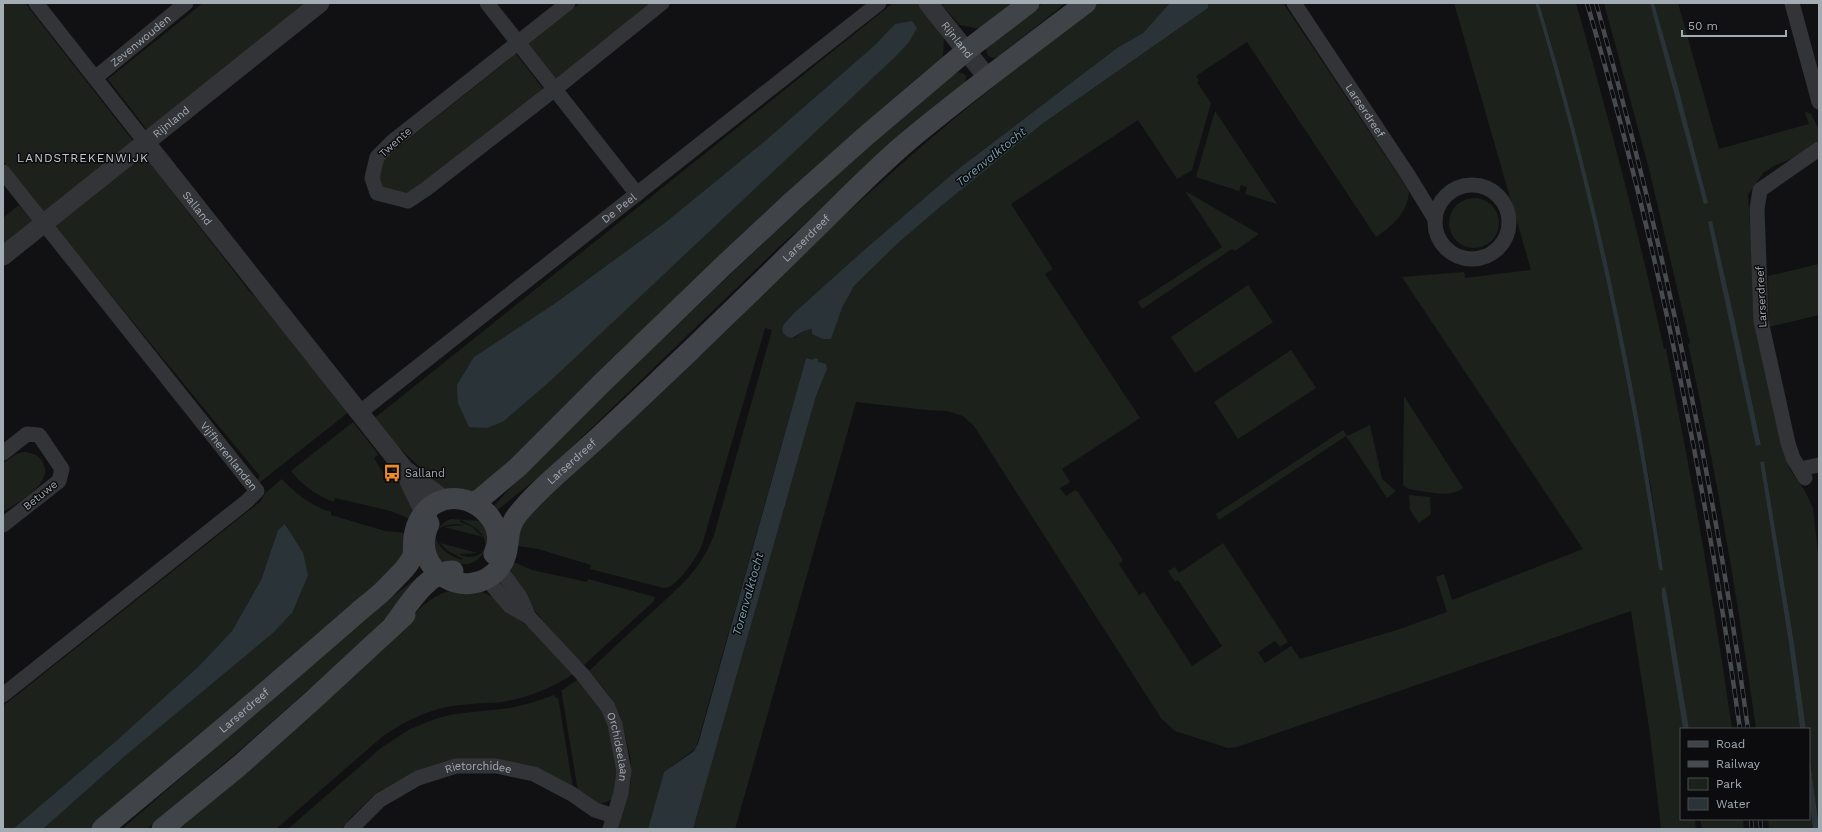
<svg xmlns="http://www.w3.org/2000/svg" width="1822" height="832" viewBox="0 0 1822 832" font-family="'Work Sans',sans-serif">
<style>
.green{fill:#1c221b;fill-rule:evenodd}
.water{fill:#2a3438}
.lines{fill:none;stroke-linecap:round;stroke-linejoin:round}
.minor{stroke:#323437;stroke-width:15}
.tertiary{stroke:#323437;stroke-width:19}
.secondary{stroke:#404347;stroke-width:21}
.rail-casing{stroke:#474a4e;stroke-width:4.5}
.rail{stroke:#0c0c0e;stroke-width:3;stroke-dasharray:9;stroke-linecap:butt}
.labels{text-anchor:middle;stroke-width:3;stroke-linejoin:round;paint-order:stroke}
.street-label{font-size:11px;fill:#a3abb3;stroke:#0c0c0e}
.poi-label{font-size:11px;fill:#a3abb3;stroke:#0c0c0e;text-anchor:start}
.water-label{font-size:12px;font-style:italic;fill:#799fae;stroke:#0c0c0e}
.neighbourhood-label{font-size:12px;letter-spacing:1px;fill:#c3c9cf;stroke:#0c0c0e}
</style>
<rect width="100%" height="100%" fill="#111113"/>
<path class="green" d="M 3,3 L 25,3 L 133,141 L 44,212 L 3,161 Z
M 203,3 L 309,3 L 147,130 L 108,79 Z
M 580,3 L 654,3 L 557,80 L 528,44 Z
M 893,3 L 920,3 L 937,23 L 944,39 L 943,57 L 908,86 L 858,130 L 478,491 L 465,493 L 443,489 L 371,421 ZM 895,24 L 547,384 L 504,421 L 474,357 L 557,302 L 666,222 L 766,140 L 875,45 Z
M 940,3 L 1011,3 L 979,29 L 960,25 Z
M 1043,3 L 1066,3 L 997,57 L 994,58 L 988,56 L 986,49 L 989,45 Z
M 1095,3 L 1170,3 L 1143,33 L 1117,48 L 957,170 L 863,251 L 795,312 L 784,324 L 782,329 L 783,333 L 795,338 L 803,331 L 812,329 L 823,339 L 826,338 L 854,286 L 898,243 L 940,207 L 1042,124 L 1208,8 L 1208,3 L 1283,3 L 1409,191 C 1408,213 1392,226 1376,237 L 1247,42 L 1196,76 L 1199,80 L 1197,82 L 1211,103 L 1192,170 L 1177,179 L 1138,120 L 1011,204 L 1053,269 L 1045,274 L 1140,418 L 1062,469 L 1070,482 L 1060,488 L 1066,496 L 1075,490 L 1078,492 L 1123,560 L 1119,564 L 1139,595 L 1144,592 L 1192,666 L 1222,646 L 1178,580 L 1175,582 L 1168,571 L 1175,567 L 1179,573 L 1223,543 L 1288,642 L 1280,647 L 1275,641 L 1258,652 L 1265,663 L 1291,646 L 1300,659 L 1400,629 L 1447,612 L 1436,577 L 1444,574 L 1452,600 L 1583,549 L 1402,277 L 1464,272 L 1465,278 L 1531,270 L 1454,3 L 1535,3 C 1591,188 1630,379 1659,570 L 1663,570 L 1651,488 L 1615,300 L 1550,39 L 1539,3 L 1576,3 C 1609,118 1639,234 1664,349 L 1666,349 C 1691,475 1714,602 1732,729 L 1689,729 L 1667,595 L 1665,588 L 1662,588 L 1683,729 L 1681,729 L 1681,819 L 1695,819 L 1696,829 L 1661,829 L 1650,734 L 1631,611 L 1237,747 L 1228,748 L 1175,731 L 1161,718 L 974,426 L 963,416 L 947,411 L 926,410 L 856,402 L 735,829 L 693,829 L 816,396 L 827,369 L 806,358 L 696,748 L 664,772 L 648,829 L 618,829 L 631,781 L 631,760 L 620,715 L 609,695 L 589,671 C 609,652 629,633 650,614 C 678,588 700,572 714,535 L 772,330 L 765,328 L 702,545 C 697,557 677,588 664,588 L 590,569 L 591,565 L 538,549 L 518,546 L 515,544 L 520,522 C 645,403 769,282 898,167 C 962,110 1030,58 1095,3 Z
M 1604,3 L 1650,3 L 1708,203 L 1677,83 L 1654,3 L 1678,3 L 1719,149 L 1809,124 L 1805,113 L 1807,112 L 1811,114 L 1818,128 L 1819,139 L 1816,144 L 1805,153 L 1774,166 L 1763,173 L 1748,195 L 1756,326 L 1784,455 L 1790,470 L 1805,491 L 1813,508 L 1819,563 L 1819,827 L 1809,753 L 1809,729 L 1806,729 L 1794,643 L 1764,461 L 1760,462 L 1789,644 L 1800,729 L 1756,729 C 1738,600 1716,471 1688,344 L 1690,343 L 1649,169 ZM 1708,222 L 1737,331 L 1761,445 L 1757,446 Z
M 516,54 L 544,90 L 412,194 L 382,189 L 378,171 L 385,158 Z
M 956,72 L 963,73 L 966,76 L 965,83 L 939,104 L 781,245 L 550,468 L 495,512 L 491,509 L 551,444 L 794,214 L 889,128 Z
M 1215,111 L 1277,204 L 1245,194 L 1247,187 L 1241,185 L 1239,191 L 1196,177 Z
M 142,153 L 250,292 L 272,313 L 350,411 L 259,483 L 257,480 L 260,476 L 165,361 L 53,224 Z
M 1185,191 L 1259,234 L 1235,251 L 1232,249 L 1142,309 L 1138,302 L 1222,247 Z
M1449 223a25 25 0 1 1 50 0a25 25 0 1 1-50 0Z
M 19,205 L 33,221 L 3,245 L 3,218 Z
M 1819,264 L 1819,315 L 1769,327 L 1768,276 Z
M 1248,285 L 1273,322 L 1195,373 L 1171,337 Z
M 1291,350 L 1316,388 L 1238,439 L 1214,402 Z
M 1404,396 L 1463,488 C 1449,499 1425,491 1408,489 L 1403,485 Z
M 353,422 L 375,450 L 378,455 L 374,458 L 387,479 L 395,474 C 405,489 413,501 412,520 L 391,511 L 335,498 L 334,502 C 316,495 303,486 291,471 Z
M 1370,425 L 1382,479 L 1396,491 L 1387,498 L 1346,436 L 1219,520 L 1216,514 L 1343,430 L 1347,436 Z
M 23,452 C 30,452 37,454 42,461 C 56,483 18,502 3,512 L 3,463 L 17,454 Z
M 282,479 C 296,494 311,506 331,512 L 331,515 L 385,531 L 406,533 L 407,546 L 394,569 L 93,829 L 43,829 L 125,756 L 273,633 L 292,613 L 291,535 L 286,524 L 278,530 L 261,580 L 232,631 L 198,667 L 116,741 L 13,829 L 3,829 L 3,706 L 261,501 L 265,493 Z
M 1409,495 L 1430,497 L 1431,514 L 1419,523 L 1410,510 Z
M 451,519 L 481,521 C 482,525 485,529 486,532 C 490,545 482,562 468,564 C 461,565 451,561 440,562 C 428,549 434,524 451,519 ZM 460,520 C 503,536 483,567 459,554 L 478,553 L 440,543 L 448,551 L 463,559 L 462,560 C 453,557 441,551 437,541 C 431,524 454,523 464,525 L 444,527 L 483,537 L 471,526 L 460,522 Z
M 514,562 L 532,570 L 587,582 L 588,579 L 655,597 L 654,601 L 584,665 C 560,640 522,602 510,569 Z
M 425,571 L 427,575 L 363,641 L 248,743 L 147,829 L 122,829 L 350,631 Z
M 457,589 L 478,590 L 497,599 L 509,612 L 541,637 L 573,674 C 552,688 528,698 502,702 C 480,704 457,703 435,710 C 416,716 399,725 383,736 L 276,829 L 175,829 L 398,632 C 416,613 429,594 457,589 Z
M 577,680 L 606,716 L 618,763 L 613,799 L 598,805 L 578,791 L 562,695 L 563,694 L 561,691 Z
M 554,695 L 556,698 L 558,697 L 573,788 L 538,770 L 416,771 L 376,793 L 351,817 L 342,829 L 288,829 L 381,748 L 410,729 L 438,718 L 455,714 L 510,708 L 531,703 Z
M 1809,798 L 1813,829 L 1769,829 L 1768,819 L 1809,819 Z
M 1700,819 L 1743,819 L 1744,829 L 1702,829 Z"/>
<path class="water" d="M 1170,3 L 1208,3 L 1208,8 L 1042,124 L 940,207 L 898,243 L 854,286 L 842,308 L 831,339 L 823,339 L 812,334 L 812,329 C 809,330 805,330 802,332 C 794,336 792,342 783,333 L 782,329 L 784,324 L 795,312 L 863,251 L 957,170 L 1117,48 L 1143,33 Z
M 1535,3 L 1539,3 C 1595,188 1635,378 1663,570 L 1659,570 C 1630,379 1591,188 1535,3 Z
M 1650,3 L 1654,3 L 1677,83 L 1708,203 L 1704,204 Z
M 912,21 L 917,28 L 909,42 L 896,56 L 547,384 L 504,421 L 487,428 L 469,427 L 458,403 L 457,385 L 474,357 L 557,302 L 666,222 L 766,140 L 875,45 L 895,24 Z
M 1712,221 L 1737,331 L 1761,445 L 1756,446 L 1708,222 Z
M 806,358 L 813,360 L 814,358 L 818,359 L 818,362 L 826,364 L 827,369 L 816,396 L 693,829 L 648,829 L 664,772 L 694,751 L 698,744 Z
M 1764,461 L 1794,643 L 1806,729 L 1800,729 L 1789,644 L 1760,462 Z
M 285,524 L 303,553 L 308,575 L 292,613 L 273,633 L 125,756 L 43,829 L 13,829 L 116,741 L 198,667 L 232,631 L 261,580 L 278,530 Z
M 1665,587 L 1667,595 L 1689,729 L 1683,729 L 1662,596 L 1662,588 Z
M 1809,753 L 1819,827 L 1819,829 L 1813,829 L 1809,798 Z"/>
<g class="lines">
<g class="minor">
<path d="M 36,3 L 146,143"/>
<path d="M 487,3 L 637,194"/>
<path d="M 568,3 L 392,142 L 377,157 L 372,178 L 377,193 L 408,201 L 426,189 L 555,89 L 662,3"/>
<path id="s1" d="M 1294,3 L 1408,175 L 1435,219"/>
<path d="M 1792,3 L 1819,102"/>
<path id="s2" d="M 95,78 L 186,3"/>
<path id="s3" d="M 3,172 L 257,491 L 247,501 L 3,695"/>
<circle cx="1472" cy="222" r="37"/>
<path id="s4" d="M 359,413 L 879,3"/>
<path d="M 3,453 L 27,434 L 39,435 L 62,469 L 59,481 L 3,525"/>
<path d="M 1800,469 L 1819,465"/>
<path d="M 1805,478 L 1793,458 L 1788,443 L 1761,321 L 1757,209 L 1760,190 L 1819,149"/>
<path id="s5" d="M 499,568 L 520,597 L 529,617 L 582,674 L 608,707 L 615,724 L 624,771 L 621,793 L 610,829"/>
<path d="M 486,578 L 510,606 L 529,617"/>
<path id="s6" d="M 351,829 L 380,800 L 418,778 L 456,766 L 496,766 L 534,774 L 572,794 L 595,810 L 614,816"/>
</g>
<g class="tertiary">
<path id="s7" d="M 928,3 L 987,77"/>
<path id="s8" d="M 146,143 L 404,469 L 444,500"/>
<path id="s9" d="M 3,256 L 320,3"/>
<path d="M 404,470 L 424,513"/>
</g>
<g class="secondary">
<path d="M 474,502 L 480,499 L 518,467 L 603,382 L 721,268 L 795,199 L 868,134 L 966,51 L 1029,3"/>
<path id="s10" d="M 424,513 L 429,524 C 407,570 469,606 500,567 C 513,549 503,532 518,514 C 539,488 565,468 590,445 C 624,414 657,382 690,351 C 730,312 770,274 809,235 C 840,205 870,174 902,146 C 961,96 1024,50 1086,3"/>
<path d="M 394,624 C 408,606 428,571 453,571"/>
<path id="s11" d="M 102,829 C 172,771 242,713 311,653 C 326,640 341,627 356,614 C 367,604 379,596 388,586 C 396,577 409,567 413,555 C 414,550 413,543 414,537 C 416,523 423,510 436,503 C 468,486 510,521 494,554"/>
<path d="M 162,829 L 239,766 L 313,700 L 405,615"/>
</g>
<g class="rail-casing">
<path id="rail" d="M 1587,3 C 1657,240 1706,484 1740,729
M 1596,3 C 1663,241 1715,484 1748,729
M 1751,819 L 1752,829
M 1760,819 L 1761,829"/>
</g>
<use href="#rail" class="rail"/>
</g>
<defs>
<g id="bus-bare" transform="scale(1.38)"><path d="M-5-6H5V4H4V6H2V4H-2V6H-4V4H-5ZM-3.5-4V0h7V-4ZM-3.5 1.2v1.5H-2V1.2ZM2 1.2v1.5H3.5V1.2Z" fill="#ef8a2d" stroke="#0c0c0e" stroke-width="2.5" paint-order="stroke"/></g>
</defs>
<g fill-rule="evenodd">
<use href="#bus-bare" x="392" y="473"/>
</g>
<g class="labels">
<g class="street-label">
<text dy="4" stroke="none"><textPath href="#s2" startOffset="59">Zevenwouden</textPath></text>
<text dy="4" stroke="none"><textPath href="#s7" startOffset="47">Rijnland</textPath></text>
<text dy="4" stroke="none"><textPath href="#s1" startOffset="129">Larserdreef</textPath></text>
<text dy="4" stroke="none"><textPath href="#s9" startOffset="215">Rijnland</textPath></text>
<text transform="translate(395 142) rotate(-42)" y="4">Twente</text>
<text dy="4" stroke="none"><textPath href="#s8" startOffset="83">Salland</textPath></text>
<text dy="4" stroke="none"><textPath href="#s4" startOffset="331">De Peel</textPath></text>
<text dy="4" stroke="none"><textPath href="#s10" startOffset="591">Larserdreef</textPath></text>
<text transform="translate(1761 297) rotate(-93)" y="4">Larserdreef</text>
<text dy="4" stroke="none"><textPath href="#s3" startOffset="363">Vijfherenlanden</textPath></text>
<text dy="4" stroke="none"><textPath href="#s10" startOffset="267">Larserdreef</textPath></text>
<text transform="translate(40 495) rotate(-39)" y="4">Betuwe</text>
<text dy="4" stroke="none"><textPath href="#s11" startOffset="185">Larserdreef</textPath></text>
<text dy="4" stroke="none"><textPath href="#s5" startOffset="219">Orchideelaan</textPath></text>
<text dy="4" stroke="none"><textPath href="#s6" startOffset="147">Rietorchidee</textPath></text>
</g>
<g class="poi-label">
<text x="405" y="477">Salland</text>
</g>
<g class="water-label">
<text transform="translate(991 157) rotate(-39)" y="4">Torenvalktocht</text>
<text transform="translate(748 594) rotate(-74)" y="4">Torenvalktocht</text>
</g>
<g class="neighbourhood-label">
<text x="83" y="162">LANDSTREKENWIJK</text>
</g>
</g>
<rect width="1822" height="832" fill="none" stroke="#a3abb3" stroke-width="8"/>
<rect x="1680" y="728" width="130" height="92" fill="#0c0c0e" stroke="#484c50"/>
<rect x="1688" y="741" width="20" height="6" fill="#404347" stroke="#484c50"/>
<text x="1716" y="748" font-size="12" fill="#a3abb3">Road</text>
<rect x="1688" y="761" width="20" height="6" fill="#474a4e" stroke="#484c50"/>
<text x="1716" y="768" font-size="12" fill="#a3abb3">Railway</text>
<rect x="1688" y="778" width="20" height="12" fill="#1c221b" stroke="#484c50"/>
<text x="1716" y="788" font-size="12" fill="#a3abb3">Park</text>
<rect x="1688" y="798" width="20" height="12" fill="#2a3438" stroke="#484c50"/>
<text x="1716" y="808" font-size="12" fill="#a3abb3">Water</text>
<path d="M1682 30v6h104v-6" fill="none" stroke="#a3abb3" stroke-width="2"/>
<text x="1688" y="30" font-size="12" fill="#a3abb3" stroke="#0c0c0e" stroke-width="3" paint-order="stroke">50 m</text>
</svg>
